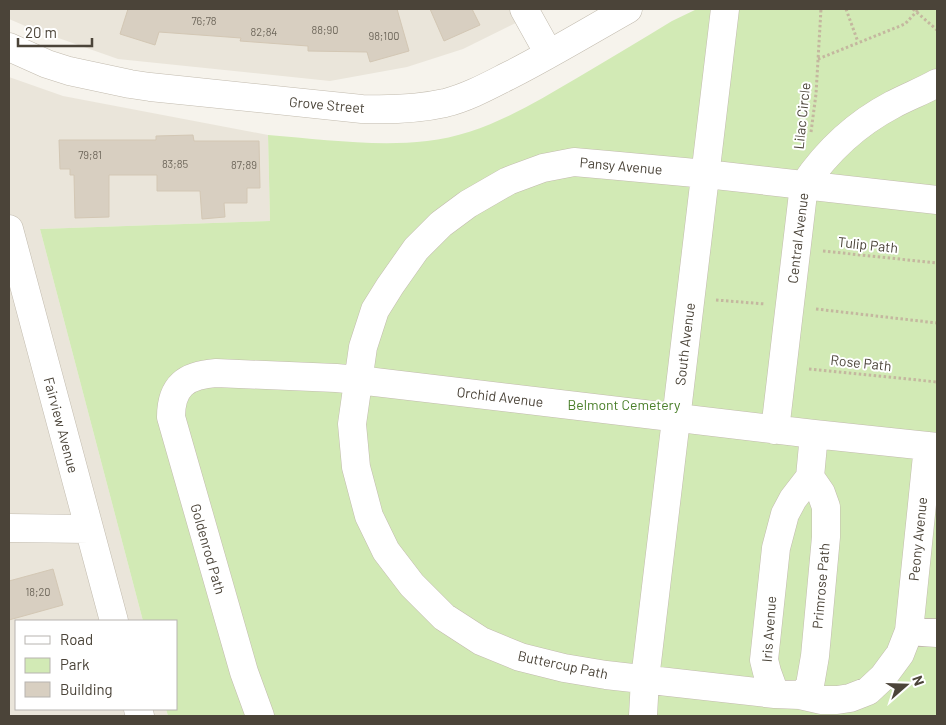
<svg xmlns="http://www.w3.org/2000/svg" width="946" height="725" viewBox="0 0 946 725" font-family="Barlow,sans-serif">
<style>
.residential{fill:#eae5da}
.green{fill:#d2eab5}
.building{fill:#d8cfc1;stroke:#d3c7b4}
.lines{fill:none;stroke-linecap:round;stroke-linejoin:round}
.minor-casing{stroke:#c2bbae;stroke-width:29}
.path{stroke:#c4b79f;stroke-width:3;stroke-dasharray:2.5 2.5;stroke-linecap:butt}
.minor{stroke:#fff;stroke-width:28}
.labels{text-anchor:middle;stroke-width:4;stroke-linejoin:round;paint-order:stroke}
.number-label{font-size:11px;fill:#6e675b}
.street-label{font-size:14px;fill:#4b4439;stroke:#fff}
.park-label{font-size:14px;fill:#4a7f2a;stroke:#fff}
</style>
<rect width="100%" height="100%" fill="#f6f3ec"/>
<path class="residential" d="M 9,9 L 544,9 L 463,49 L 407,67 L 330,81 L 118,59 L 30,28 L 9,19 Z
M 9,77 L 63,96 L 268,135 L 270,221 L 40,229 L 143,621 L 16,621 L 16,709 L 166,709 L 168,716 L 9,716 Z"/>
<path class="green" d="M 697,9 L 937,9 L 937,716 L 168,716 L 166,709 L 176,709 L 176,621 L 143,621 L 40,229 L 270,221 L 268,135 C 320,139 375,147 427,141 C 482,135 531,105 577,78 C 609,59 641,40 672,21 Z"/>
<path class="building" d="M 128,9 L 397,9 L 409,51 L 370,62 L 367,52 L 308,51 L 308,46 L 240,41 L 241,38 L 159,32 L 155,45 L 120,34 Z
M 430,9 L 472,9 L 480,25 L 444,41 Z
M 193,135 L 194,141 L 259,141 L 260,188 L 247,188 L 247,203 L 224,203 L 225,217 L 202,219 L 200,191 L 157,191 L 157,175 L 109,175 L 109,217 L 75,218 L 74,175 L 70,175 L 70,169 L 60,169 L 59,140 L 156,140 L 156,136 Z
M 53,569 L 63,605 L 9,620 L 9,581 Z"/>
<g class="lines">
<g class="minor-casing">
<path id="minor" d="M 524,9 L 549,54
M 9,47 L 47,64 L 69,71 L 130,84 L 150,87 L 362,109 C 389,110 418,109 445,103 C 469,97 490,85 512,74 C 551,54 589,31 628,9
M 9,229 L 114,621
M 775,430 L 804,185 C 827,151 856,124 892,105 C 907,97 923,91 937,83
M 928,446 L 909,631 L 900,654 L 883,677 L 868,691 L 850,698 L 837,700 L 822,700 L 800,695 L 775,694 L 606,675 L 564,668 L 520,657 L 481,641 L 444,617 L 412,585 L 386,551 L 369,516 L 356,467 L 352,424 L 363,347 L 375,310 L 390,286 L 416,249 L 441,224 L 468,204 L 508,181 L 543,168 L 574,162 L 608,165 L 706,174 L 937,200
M 9,528 L 89,529
M 909,631 L 937,633
M 775,694 L 767,672 L 764,660 L 776,548 L 785,514 L 793,499 L 810,477 L 814,434
M 800,695 L 805,692 L 810,685 L 815,656 L 826,537 L 826,507 L 821,493 L 810,477
M 138,709 L 140,716
M 260,716 L 244,672 L 171,417 C 171,386 186,375 216,373 L 336,378 L 358,380 L 814,434 L 937,447
M 643,716 L 645,679 L 725,9"/>
</g>
<path class="path" d="M 846,9 L 858,42
M 913,9 L 937,30
M 818,59 L 905,24 L 919,9
M 811,132 L 816,94 L 821,9
M 823,251 L 937,263
M 716,300 L 765,304
M 816,309 L 937,323
M 809,369 L 937,382"/>
<use href="#minor" class="minor"/>
</g>
<g class="labels">
<g class="number-label">
<text x="204" y="25">76;78</text>
<text x="325" y="34">88;90</text>
<text x="264" y="36">82;84</text>
<text x="384" y="40">98;100</text>
<text x="90" y="159">79;81</text>
<text x="175" y="168">83;85</text>
<text x="244" y="169">87;89</text>
<text x="38" y="596">18;20</text>
</g>
<g class="street-label">
<text transform="translate(327 105) rotate(5)" y="5">Grove Street</text>
<text transform="translate(802 116) rotate(-84)" y="5">Lilac Circle</text>
<text transform="translate(621 166) rotate(5)" y="5">Pansy Avenue</text>
<text transform="translate(798 238) rotate(-83)" y="5">Central Avenue</text>
<text transform="translate(868 245) rotate(6)" y="5">Tulip Path</text>
<text transform="translate(685 344) rotate(-83)" y="5">South Avenue</text>
<text transform="translate(861 363) rotate(6)" y="5">Rose Path</text>
<text transform="translate(500 397) rotate(7)" y="5">Orchid Avenue</text>
<text transform="translate(61 425) rotate(75)" y="5">Fairview Avenue</text>
<text transform="translate(918 539) rotate(-84)" y="5">Peony Avenue</text>
<text transform="translate(208 549) rotate(74)" y="5">Goldenrod Path</text>
<text transform="translate(821 586) rotate(-85)" y="5">Primrose Path</text>
<text transform="translate(769 629) rotate(-86)" y="5">Iris Avenue</text>
<text transform="translate(563 665) rotate(12)" y="5">Buttercup Path</text>
</g>
<g class="park-label">
<text x="624" y="410">Belmont Cemetery</text>
</g>
</g>
<rect width="946" height="725" fill="none" stroke="#4b4439" stroke-width="20"/>
<rect x="15" y="620" width="162" height="90" fill="#ffffff" stroke="#b7b4b0"/>
<rect x="25" y="636" width="25" height="8" fill="#ffffff" stroke="#b7b4b0"/>
<text x="60" y="645" font-size="15" fill="#4b4439">Road</text>
<rect x="25" y="658" width="25" height="15" fill="#d2eab5" stroke="#b7b4b0"/>
<text x="60" y="670" font-size="15" fill="#4b4439">Park</text>
<rect x="25" y="682" width="25" height="15" fill="#d8cfc1" stroke="#b7b4b0"/>
<text x="60" y="695" font-size="15" fill="#4b4439">Building</text>
<g transform="translate(906 685) rotate(70)" stroke="#ffffff" stroke-width="4" paint-order="stroke">
<path d="M0-4L9 19L0 12L-9 19Z" fill="#4b4439"/>
<text y="-8" font-size="14" font-weight="bold" text-anchor="middle" fill="#4b4439">N</text>
</g>
<path d="M18 38v8h74v-8" fill="none" stroke="#4b4439" stroke-width="2.5"/>
<text x="25" y="38" font-size="15" fill="#4b4439" stroke="#ffffff" stroke-width="4" paint-order="stroke">20 m</text>
</svg>
